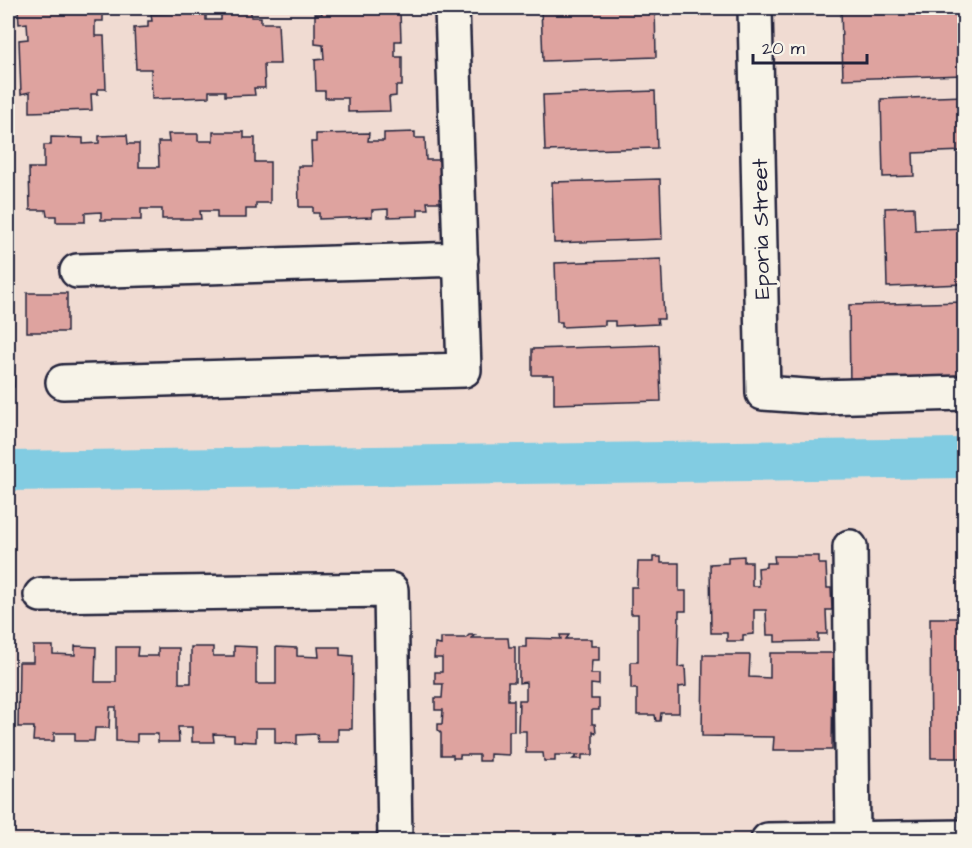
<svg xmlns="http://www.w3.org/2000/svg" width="972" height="848" viewBox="0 0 972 848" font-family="'Architects Daughter',sans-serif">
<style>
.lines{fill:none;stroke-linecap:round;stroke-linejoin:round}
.canal{stroke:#82cce2;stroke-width:40}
.building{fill:#dea39f;stroke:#22223b;stroke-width:1.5}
.minor-casing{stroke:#22223b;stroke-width:38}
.minor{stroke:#f7f3e8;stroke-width:33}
.labels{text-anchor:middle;stroke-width:6;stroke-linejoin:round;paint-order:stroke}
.street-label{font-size:22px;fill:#22223b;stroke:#f7f3e8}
</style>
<rect width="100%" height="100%" fill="#f0dbd2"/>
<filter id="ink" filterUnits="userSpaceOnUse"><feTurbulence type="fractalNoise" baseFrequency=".0167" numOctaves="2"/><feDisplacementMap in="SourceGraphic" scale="12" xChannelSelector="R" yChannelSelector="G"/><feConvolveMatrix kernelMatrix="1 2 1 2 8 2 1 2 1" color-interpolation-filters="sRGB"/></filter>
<g filter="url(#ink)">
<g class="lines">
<path class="canal" d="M 8,471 L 964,458"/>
</g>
<path class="building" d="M 18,8 L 103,8 L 103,21 L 95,21 L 95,36 L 104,36 L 106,89 L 98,89 L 98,94 L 91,94 L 92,110 L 30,112 L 30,92 L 21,94 L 19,40 L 28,39 L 27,23 L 19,24 Z
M 321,8 L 393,8 L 393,11 L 400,12 L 401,41 L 395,41 L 395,57 L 402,57 L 402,86 L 396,86 L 396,96 L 389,97 L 390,111 L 348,112 L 348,98 L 325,98 L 325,91 L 316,91 L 315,60 L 324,59 L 323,45 L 315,44 L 315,14 L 322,14 Z
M 541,8 L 655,8 L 656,57 L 543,61 Z
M 841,8 L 964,8 L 964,75 L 843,79 Z
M 251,11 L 251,17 L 261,17 L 261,23 L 278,23 L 280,64 L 264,64 L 265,88 L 254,88 L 255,95 L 225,96 L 225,91 L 209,91 L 209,97 L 152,99 L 151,69 L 136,69 L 134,28 L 148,27 L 148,21 L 152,21 L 151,14 L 206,12 L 206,20 L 221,20 L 221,12 Z
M 655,91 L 657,148 L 545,151 L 543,95 Z
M 964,96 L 964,151 L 913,153 L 914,176 L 883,177 L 881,99 Z
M 213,132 L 244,132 L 244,138 L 255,138 L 255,162 L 270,162 L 270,203 L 256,203 L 256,209 L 246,209 L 246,218 L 217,218 L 217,211 L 200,211 L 201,219 L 162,219 L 162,209 L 141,209 L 141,220 L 101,220 L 101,212 L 85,213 L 85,222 L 56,222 L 56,216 L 47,216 L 46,210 L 30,210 L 29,168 L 44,168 L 44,145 L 51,145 L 51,137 L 83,138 L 83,144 L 99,143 L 99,136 L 127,135 L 128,144 L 139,144 L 139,167 L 159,167 L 158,142 L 169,142 L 168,134 L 198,134 L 198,141 L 213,141 Z
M 415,132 L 415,138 L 425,138 L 426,160 L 440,160 L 441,202 L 427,202 L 428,209 L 418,209 L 418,216 L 388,217 L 388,209 L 372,210 L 372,217 L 319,219 L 319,213 L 313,213 L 313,207 L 299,207 L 298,166 L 312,166 L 311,142 L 316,142 L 316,134 L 369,133 L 368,141 L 384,141 L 384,133 Z
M 660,179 L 662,239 L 554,243 L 552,182 Z
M 914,207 L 915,230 L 964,228 L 964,284 L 887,287 L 885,208 Z
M 661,259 L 664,319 L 657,319 L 658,324 L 615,326 L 615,321 L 605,321 L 605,325 L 562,327 L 562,322 L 557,322 L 555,263 Z
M 27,293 L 67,293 L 67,332 L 27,332 Z
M 964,302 L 964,378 L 850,389 L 849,305 Z
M 8,324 L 12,324 L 14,387 L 10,387 L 10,391 L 8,391 Z
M 659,345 L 661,401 L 554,404 L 554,375 L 532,375 L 532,349 Z
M 744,556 L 744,562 L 752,562 L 752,586 L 759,586 L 758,568 L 766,567 L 766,563 L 775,563 L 774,556 L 819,556 L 819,564 L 826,564 L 827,588 L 831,588 L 832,610 L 826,610 L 827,634 L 818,634 L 818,641 L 775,642 L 775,635 L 767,635 L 766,610 L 754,610 L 754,634 L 743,635 L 743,641 L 727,641 L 727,633 L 711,633 L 710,564 L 728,563 L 728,557 Z
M 653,557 L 661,557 L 661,563 L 679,563 L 679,591 L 686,591 L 686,611 L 679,611 L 678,667 L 685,666 L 686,686 L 679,687 L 679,713 L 661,713 L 660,721 L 656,721 L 655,715 L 637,715 L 637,689 L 631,689 L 631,662 L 638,662 L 638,614 L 631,614 L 631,587 L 637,587 L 638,562 L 653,562 Z
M 930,618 L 964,618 L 964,758 L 931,758 Z
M 469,635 L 475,635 L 471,638 L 508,638 L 509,647 L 515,647 L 515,682 L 508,682 L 508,700 L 514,700 L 514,731 L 509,731 L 509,755 L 490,754 L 490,761 L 479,761 L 479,755 L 460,755 L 460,758 L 453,758 L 453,755 L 441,755 L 441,733 L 438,730 L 438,724 L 442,724 L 443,710 L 435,710 L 435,698 L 442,698 L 443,684 L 435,684 L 435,672 L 442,672 L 442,658 L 434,658 L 435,644 L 441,645 L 441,638 L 466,638 Z
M 560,635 L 569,635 L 566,639 L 591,639 L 591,646 L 599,646 L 599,660 L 592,660 L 591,674 L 599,674 L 599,685 L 591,684 L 591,699 L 599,699 L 599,710 L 592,710 L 592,724 L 595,724 L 596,733 L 593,731 L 593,755 L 582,755 L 582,759 L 573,759 L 578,755 L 555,755 L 555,761 L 544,761 L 543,753 L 526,753 L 526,731 L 518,731 L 519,700 L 526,700 L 526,682 L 519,683 L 519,647 L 526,647 L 526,638 L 561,639 Z
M 33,646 L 53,646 L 53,654 L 75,655 L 75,646 L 96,647 L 95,682 L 116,682 L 116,647 L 138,647 L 137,656 L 158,656 L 158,648 L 179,648 L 179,683 L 191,683 L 191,647 L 213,647 L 213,656 L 234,656 L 234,646 L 256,647 L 256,684 L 276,684 L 276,647 L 297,648 L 297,656 L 319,657 L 318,647 L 340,647 L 340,655 L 353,656 L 352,729 L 338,729 L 338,742 L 318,742 L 317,734 L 297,735 L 297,744 L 275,743 L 275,728 L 256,728 L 256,742 L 234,741 L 234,735 L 213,734 L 214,742 L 192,742 L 192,727 L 178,727 L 179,742 L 158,742 L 158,734 L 137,734 L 137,742 L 116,741 L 116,707 L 110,707 L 109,728 L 95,728 L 94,741 L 75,741 L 75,733 L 54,733 L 54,741 L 33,741 L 34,727 L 18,727 L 19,662 L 33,662 Z
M 770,653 L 833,653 L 832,750 L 773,750 L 774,737 L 702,736 L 703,655 L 750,655 L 749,677 L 770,678 Z"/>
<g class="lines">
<g class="minor-casing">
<path id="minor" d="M 755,8 L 763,393 L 820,397 L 964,393
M 77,271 L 461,259
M 63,382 L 464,370 L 452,8
M 850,547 L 853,839
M 41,595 L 391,590 L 395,840
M 768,840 L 964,837"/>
</g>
<use href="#minor" class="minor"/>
</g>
</g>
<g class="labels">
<g class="street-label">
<text transform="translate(760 229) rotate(-91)" y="8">Eporia Street</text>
</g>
</g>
<rect width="972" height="848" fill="none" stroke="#f7f3e8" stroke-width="30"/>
<rect x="15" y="15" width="942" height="818" fill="none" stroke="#22223b" stroke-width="2" filter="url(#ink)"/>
<path d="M753 54v9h114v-9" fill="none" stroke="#22223b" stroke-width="3"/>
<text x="762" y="54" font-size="18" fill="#22223b" stroke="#f7f3e8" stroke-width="4.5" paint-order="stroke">20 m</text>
</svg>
